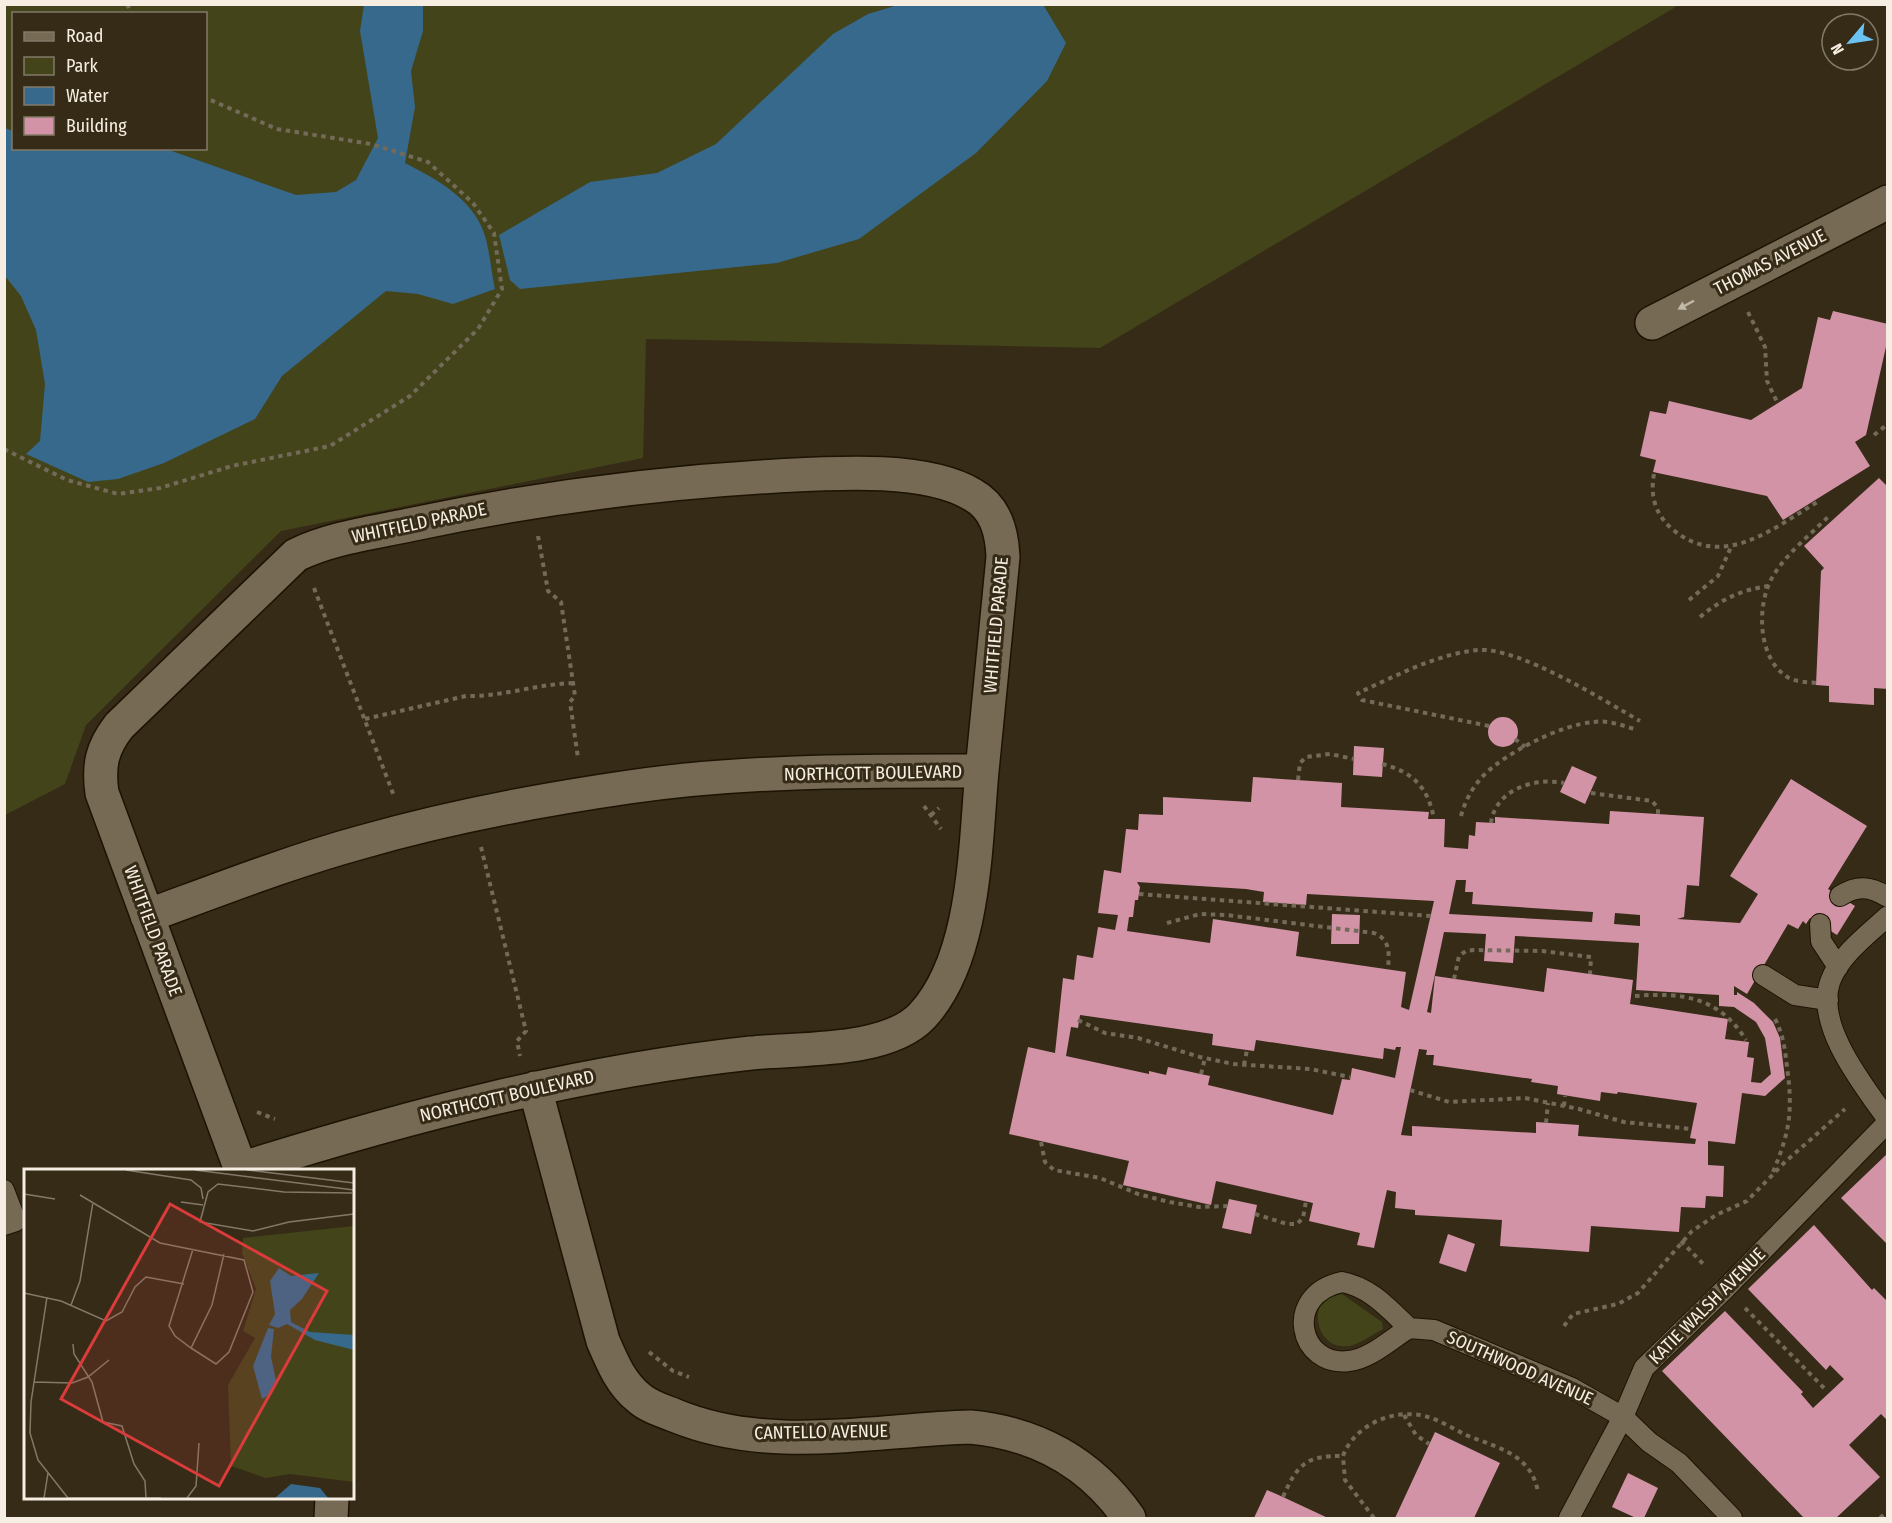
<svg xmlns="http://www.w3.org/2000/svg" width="1892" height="1523" viewBox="0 0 1892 1523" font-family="'Fira Sans Condensed',sans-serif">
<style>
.green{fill:#43441a;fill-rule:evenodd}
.water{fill:#37698d}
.building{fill:#d293a7;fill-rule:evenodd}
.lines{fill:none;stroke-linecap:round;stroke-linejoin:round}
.lane-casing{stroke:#1d1302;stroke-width:22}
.street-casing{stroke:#1d1302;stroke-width:36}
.path{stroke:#746a59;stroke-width:4;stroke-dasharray:4.5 4.5;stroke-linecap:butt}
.lane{stroke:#766a54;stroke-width:20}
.street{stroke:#766a54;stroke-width:33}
.oneway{fill:#c3b9a9}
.labels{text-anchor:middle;stroke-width:6;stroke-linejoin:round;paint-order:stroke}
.street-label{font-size:18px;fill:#f6eee2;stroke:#362b17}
.inset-road{fill:none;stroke:#837968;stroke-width:1.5}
.view{fill:#d93c3b;fill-opacity:0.15;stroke:#d93c3b;stroke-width:3}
.inset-edge{fill:none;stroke:#f6eee2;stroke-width:3}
</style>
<rect width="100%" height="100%" fill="#362b17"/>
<path class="green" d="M 5,5 L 1679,5 L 1100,348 L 646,339 L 643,458 L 281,531 L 86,725 L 65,784 L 5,815 ZM 14,14 L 206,14 L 206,148 L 14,148 Z
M 1342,1294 L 1382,1322 L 1383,1329 C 1373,1334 1360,1344 1349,1346 C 1324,1350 1313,1324 1320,1305 L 1330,1297 Z"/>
<path class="water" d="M 364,5 L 423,5 L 423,31 L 411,71 L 415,107 L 405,163 C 436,179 472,198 484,233 C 490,251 491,271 495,289 L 453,304 L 418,294 L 386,291 L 282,376 L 255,419 L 164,463 L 118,479 L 88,482 L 26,454 L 40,441 L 45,384 L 36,330 L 21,296 L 5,276 L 5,128 L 13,131 L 14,148 L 166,149 L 296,195 L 336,192 L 356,180 L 378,138 L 360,31 Z
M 898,5 L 1044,6 L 1066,43 L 1047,81 L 976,153 L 859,239 L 777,263 L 520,289 L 510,280 L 499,235 L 590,182 L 657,173 L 716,144 L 833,34 L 868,14 Z"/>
<path class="building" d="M 1833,311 L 1888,324 L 1888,338 L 1866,435 L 1855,442 L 1870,466 L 1783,520 L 1767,496 L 1653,472 L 1656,460 L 1640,456 L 1650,411 L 1666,414 L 1669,401 L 1751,420 L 1802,388 L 1818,317 L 1830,320 Z
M 1879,478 L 1888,487 L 1888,689 L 1874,688 L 1874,705 L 1829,702 L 1829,686 L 1816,685 L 1821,571 L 1824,568 L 1804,546 Z
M1488 732a15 15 0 1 1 30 0a15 15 0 1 1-30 0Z
M 1354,746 L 1384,748 L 1382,777 L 1353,775 Z
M 1572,766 L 1597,777 L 1585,804 L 1560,792 Z
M 1253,777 L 1342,783 L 1341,807 L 1429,812 L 1428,819 L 1445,819 L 1444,847 L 1468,849 L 1469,835 L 1475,836 L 1476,822 L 1495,823 L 1495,817 L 1609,824 L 1610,811 L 1704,817 L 1699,886 L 1687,885 L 1684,917 L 1677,919 L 1740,923 L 1758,894 L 1730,876 L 1791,779 L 1867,826 L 1828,889 L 1855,906 L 1837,935 L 1810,918 L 1806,924 L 1803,921 L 1798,929 L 1788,924 L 1747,994 L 1734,986 L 1734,995 L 1737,995 L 1737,992 L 1754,1003 L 1773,1022 L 1780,1038 L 1785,1078 L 1765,1096 L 1742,1093 L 1735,1144 L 1708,1141 L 1708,1165 L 1724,1166 L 1723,1197 L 1706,1196 L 1705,1208 L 1681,1207 L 1679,1232 L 1591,1226 L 1589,1252 L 1500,1246 L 1502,1220 L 1415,1215 L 1415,1210 L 1395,1208 L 1396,1192 L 1387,1190 L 1374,1248 L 1357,1245 L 1360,1233 L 1309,1221 L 1313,1203 L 1216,1181 L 1211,1205 L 1123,1185 L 1129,1161 L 1009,1134 L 1028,1047 L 1055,1053 L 1063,978 L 1074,980 L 1077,955 L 1093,958 L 1098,927 L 1115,930 L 1118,915 L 1098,913 L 1104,870 L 1121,873 L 1126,829 L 1138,830 L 1139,814 L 1163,815 L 1163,797 L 1251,802 ZM 1456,880 L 1466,880 L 1465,892 L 1473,892 L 1472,904 L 1593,912 L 1592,922 L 1449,914 ZM 1137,882 L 1246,889 L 1264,892 L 1263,902 L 1306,905 L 1307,894 L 1434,901 L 1409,1010 L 1401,1007 L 1406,972 L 1296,956 L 1299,932 L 1213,919 L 1210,943 L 1127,931 L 1129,917 L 1133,917 L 1135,900 L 1138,900 L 1140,887 ZM 1615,913 L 1640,915 L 1640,926 L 1614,924 ZM 1444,932 L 1486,934 L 1484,961 L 1513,963 L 1515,936 L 1639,943 L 1636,990 L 1719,995 L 1719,1006 L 1734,1007 L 1756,1022 L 1765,1038 L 1771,1074 L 1761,1083 L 1751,1082 L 1754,1058 L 1747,1057 L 1749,1042 L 1725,1039 L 1728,1019 L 1630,1004 L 1633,980 L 1547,968 L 1544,992 L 1435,976 L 1431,1013 L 1427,1012 ZM 1080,1015 L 1213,1034 L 1212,1045 L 1254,1051 L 1256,1040 L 1383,1059 L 1384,1048 L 1395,1050 L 1396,1047 L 1401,1047 L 1395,1078 L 1352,1068 L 1350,1080 L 1342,1079 L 1333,1115 L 1208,1085 L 1210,1076 L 1168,1067 L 1166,1075 L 1149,1071 L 1149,1074 L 1066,1056 L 1071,1027 L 1078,1028 ZM 1419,1049 L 1427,1050 L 1426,1055 L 1434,1055 L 1433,1065 L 1532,1079 L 1531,1082 L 1558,1086 L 1557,1094 L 1600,1101 L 1601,1092 L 1617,1094 L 1618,1092 L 1697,1103 L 1690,1138 L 1696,1139 L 1695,1144 L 1578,1136 L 1579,1125 L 1536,1122 L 1536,1133 L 1412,1126 L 1412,1136 L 1401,1135 Z
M 1332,914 L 1360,915 L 1359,944 L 1331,944 Z
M 1888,1153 L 1888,1245 L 1841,1198 Z
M 1229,1199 L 1257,1205 L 1251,1234 L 1222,1228 Z
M 1814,1225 L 1872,1290 L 1874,1288 L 1888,1302 L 1888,1421 L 1881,1414 L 1849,1445 L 1880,1477 L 1836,1518 L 1804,1518 L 1662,1371 L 1725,1311 L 1803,1392 L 1801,1394 L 1813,1408 L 1844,1379 L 1830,1365 L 1826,1370 L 1748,1289 Z
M 1448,1234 L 1475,1244 L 1466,1272 L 1439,1263 Z
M 1435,1432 L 1500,1463 L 1474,1518 L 1395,1518 Z
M 1628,1473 L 1658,1488 L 1644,1518 L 1636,1518 L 1612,1507 Z
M 1267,1490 L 1283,1497 L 1328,1518 L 1254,1518 Z"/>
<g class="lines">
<g class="lane-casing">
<path id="lane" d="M 1840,896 C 1857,885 1870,886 1888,897
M 1888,916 C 1868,934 1839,956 1830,982 C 1815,1026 1864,1086 1888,1120
M 1820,924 L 1821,941 L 1838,967
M 1763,975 L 1795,995 L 1828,1000
M 4,1190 L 16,1221 L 4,1225
M 1342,1282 C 1370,1287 1389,1309 1409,1328 C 1391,1339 1370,1359 1349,1361 C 1299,1368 1282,1295 1342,1282 Z
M 1409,1328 L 1434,1330 L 1572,1388 L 1623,1417 L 1649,1442 L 1679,1463 L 1732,1518
M 1569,1518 L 1623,1417 L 1644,1368 L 1726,1288 L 1888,1122"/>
</g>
<g class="street-casing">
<path id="street" d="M 1652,323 L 1888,202
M 147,916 C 218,890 289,862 362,842 C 449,817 539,800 629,787 C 746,770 864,771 982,771 C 975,845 976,958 922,1016 C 887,1053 800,1048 751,1053 C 576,1072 408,1116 240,1169
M 535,1088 L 603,1341 C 612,1362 621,1384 639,1398 C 649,1407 664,1411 676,1416 C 769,1454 873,1430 970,1427 C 1036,1433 1091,1463 1129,1518
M 241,1170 L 102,793 C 98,765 102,748 119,726 L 296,555 C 331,538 371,533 409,525 C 531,499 652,483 777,476 C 831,473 926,466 973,495 C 996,508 1002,532 1003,557 L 982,771
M 331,1518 L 332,1498"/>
</g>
<path class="path" d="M 127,4 L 132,14
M 1748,312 L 1765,347 L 1767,381 L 1778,404
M 1874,435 L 1888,424
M 4,449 L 67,480 L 118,494 L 160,488 L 232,466 L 330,446 L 410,396 L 478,329 L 502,289 L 494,233 L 473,203 L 428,162 L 371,144 L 277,129 L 206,98
M 1654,474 C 1650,496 1655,514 1672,529 C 1723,571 1772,529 1819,501
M 538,536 L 548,591 L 561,602 L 575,696 L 570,702 L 578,758
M 314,588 L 394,796
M 1689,600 L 1718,576 L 1731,547
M 1700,617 C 1722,599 1740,590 1769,586
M 1816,683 C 1807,682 1797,682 1789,678 C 1757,660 1756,604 1773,576 C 1787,553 1811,534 1830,515
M 365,719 L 466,696 C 501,697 537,684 573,683
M 1489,726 L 1362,700 L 1358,693 C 1396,676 1436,654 1478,650 C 1519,647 1603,700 1640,721
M 1515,739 L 1525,747
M 1382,764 C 1413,772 1428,787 1434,819
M 1298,780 L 1300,763 L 1306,757 L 1330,754 L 1354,759
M 1591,793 L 1652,801 L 1658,808 L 1658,814
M 924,806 L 941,829
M 931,815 L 939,808
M 1461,816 C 1465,801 1472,788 1483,776 C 1505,753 1562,724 1594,722 C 1608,720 1621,725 1634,729
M 1491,823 C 1495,790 1534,777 1564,783
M 481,847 L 526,1031 L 517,1041 L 520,1056
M 1139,894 L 1431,916
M 1167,923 L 1200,914 L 1226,915 L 1374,933 C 1391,940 1389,954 1388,969
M 1454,979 L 1459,956 L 1466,951 L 1474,950 L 1542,951 L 1591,957 L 1590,974
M 1635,996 C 1682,992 1719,997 1746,1040
M 1078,1020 L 1105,1033 L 1138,1038 L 1200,1057 L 1233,1064 L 1310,1069 L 1350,1077
M 1244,1065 L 1247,1050
M 1201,1074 L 1205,1058
M 1410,1090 L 1449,1102 L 1525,1098 L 1579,1109 L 1624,1122 L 1691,1129
M 1564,1106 L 1565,1096
M 257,1112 L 275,1119
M 1546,1123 L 1548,1103
M 1041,1142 L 1045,1162 L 1054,1170 L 1100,1178 L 1138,1194 L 1169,1202 L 1199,1207 L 1227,1206
M 1773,1172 C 1790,1131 1793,1111 1787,1067 C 1785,1049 1783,1033 1774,1017
M 1255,1214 L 1287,1224 L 1297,1224 L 1303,1218 L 1306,1201
M 1681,1241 L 1705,1266
M 1745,1308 L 1824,1388
M 1564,1326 L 1573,1314 L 1618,1304 L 1638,1293 L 1692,1231 L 1716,1215 L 1747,1201 L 1784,1163 L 1845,1109
M 649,1352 L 673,1371 L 689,1377
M 1404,1415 L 1416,1435 L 1429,1444
M 1283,1497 C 1297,1465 1306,1455 1343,1456
M 1374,1518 L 1345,1480 L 1343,1456 C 1355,1424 1395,1407 1428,1417 C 1441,1421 1454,1429 1466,1435 C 1498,1448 1531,1454 1538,1492
M 1880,1518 L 1888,1511"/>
<use href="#lane" class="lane"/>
<use href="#street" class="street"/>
</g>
<defs><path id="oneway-solid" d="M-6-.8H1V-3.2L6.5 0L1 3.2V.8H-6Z" transform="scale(1.5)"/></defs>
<use class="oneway" href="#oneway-solid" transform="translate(1686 305) rotate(152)"/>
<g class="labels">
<g class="street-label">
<text transform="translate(1770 262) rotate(-27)" y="6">THOMAS AVENUE</text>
<text transform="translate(419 523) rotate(-12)" y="6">WHITFIELD PARADE</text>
<text transform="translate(996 625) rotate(-85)" y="6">WHITFIELD PARADE</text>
<text transform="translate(873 773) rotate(-1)" y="6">NORTHCOTT BOULEVARD</text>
<text transform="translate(153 931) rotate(70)" y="6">WHITFIELD PARADE</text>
<text transform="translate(507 1096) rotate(-13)" y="6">NORTHCOTT BOULEVARD</text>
<text transform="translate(1707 1306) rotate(-45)" y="6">KATIE WALSH AVENUE</text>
<text transform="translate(1520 1368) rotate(24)" y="6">SOUTHWOOD AVENUE</text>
<text transform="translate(821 1432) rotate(-1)" y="6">CANTELLO AVENUE</text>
</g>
</g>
<g transform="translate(24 1169)">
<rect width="330" height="330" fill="#362b17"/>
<path d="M 330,57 L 330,313 L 266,305 L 242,309 L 207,297 L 204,216 L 231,169 L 219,162 L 232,120 L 218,84 L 219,69 Z" fill="#43441a"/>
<path d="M 255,99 L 267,107 L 295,104 L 278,130 L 266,141 L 267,153 L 286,163 L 330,166 L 330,181 L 291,171 L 263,155 L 254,159 L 245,156 L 251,145 L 246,112 ZM 244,159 L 250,160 L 247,188 L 252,211 L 247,225 L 238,230 L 229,197 ZM 267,315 L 296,319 L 304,329 L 251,329 Z" fill="#37698d"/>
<path class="inset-road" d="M 102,1 L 167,11 L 177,19 L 179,30M 171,1 L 330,21M 223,1 L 330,14M 328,24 L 260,23 L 194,15 L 184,23 L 176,53 L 229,62 L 265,53 L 330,45M 0,25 L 31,30M 56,26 L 136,74 L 220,91 L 229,123 L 205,183 L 192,195 L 167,179M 157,33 L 179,36M 169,80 L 145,157 L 151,167 L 167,179 L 188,136 L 200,85M 0,124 L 37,132 L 82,152 L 98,143 L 111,118 L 122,108 L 160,115M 23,128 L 7,233 L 6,264 L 14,291 L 44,329M 47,136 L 56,112 L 69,33M 49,175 L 50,185 L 68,213 L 79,253 L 98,257 L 110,295 L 121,312 L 122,329M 10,213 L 48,214 L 64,208 L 85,191M 20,329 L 24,304M 44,329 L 137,329M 163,329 L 172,317 L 175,274"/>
<path class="view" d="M 146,35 L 303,122 L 195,317 L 37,230 Z"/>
<rect width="330" height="330" class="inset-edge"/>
</g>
<rect width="1892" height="1523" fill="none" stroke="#f6eee2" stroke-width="12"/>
<rect x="12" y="12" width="195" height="138" fill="#362b17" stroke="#837968" stroke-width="1.5"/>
<rect x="24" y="32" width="30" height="9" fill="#766a54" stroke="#837968" stroke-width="1.5"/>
<text x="66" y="42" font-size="18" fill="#f6eee2">Road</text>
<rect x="24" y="57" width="30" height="18" fill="#43441a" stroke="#837968" stroke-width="1.5"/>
<text x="66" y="72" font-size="18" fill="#f6eee2">Park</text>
<rect x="24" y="87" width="30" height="18" fill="#37698d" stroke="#837968" stroke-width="1.5"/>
<text x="66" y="102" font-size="18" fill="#f6eee2">Water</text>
<rect x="24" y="117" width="30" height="18" fill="#d293a7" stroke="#837968" stroke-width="1.5"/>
<text x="66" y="132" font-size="18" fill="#f6eee2">Building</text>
<g transform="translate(1850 42) rotate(241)"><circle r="28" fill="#362b17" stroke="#837968" stroke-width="1.5"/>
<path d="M0-4.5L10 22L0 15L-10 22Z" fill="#6ac3f1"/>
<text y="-9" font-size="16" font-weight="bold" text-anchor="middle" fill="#f6eee2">N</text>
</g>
</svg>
